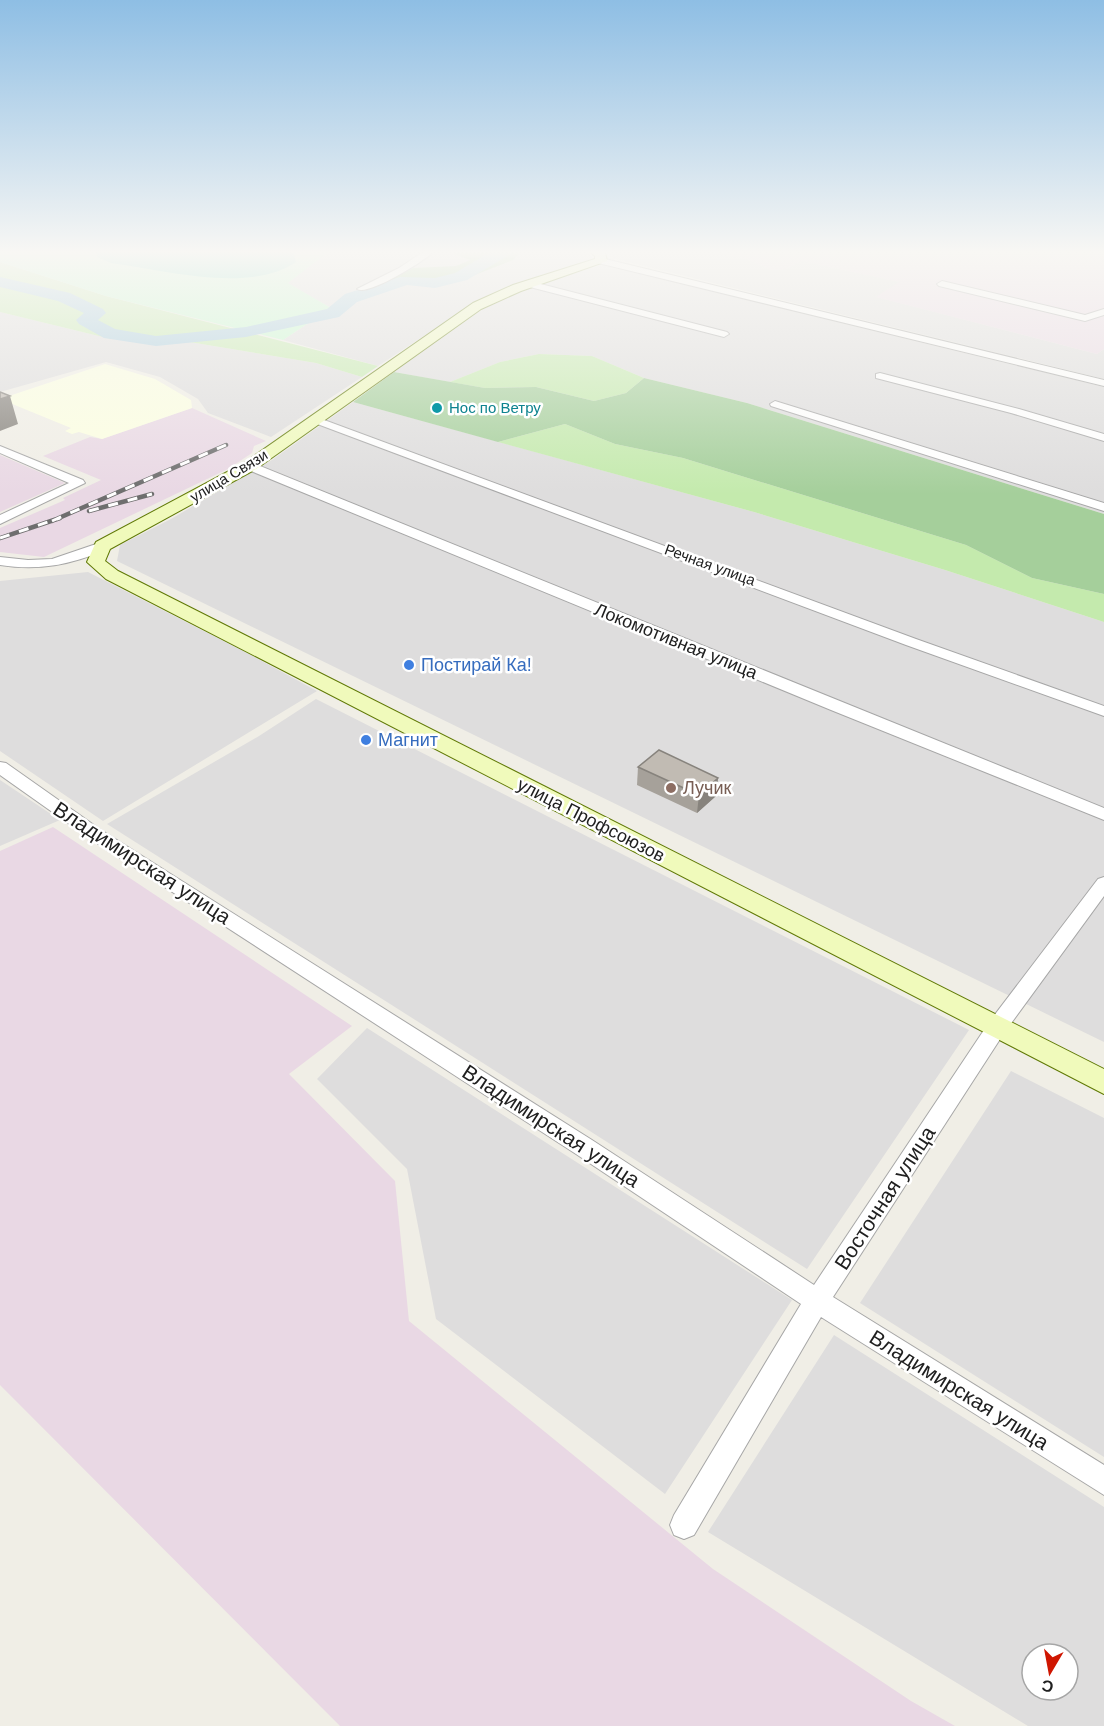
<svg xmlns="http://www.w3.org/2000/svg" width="1104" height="1726" viewBox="0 0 1104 1726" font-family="Arial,sans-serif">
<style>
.residential{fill:#dedddd;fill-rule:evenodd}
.industrial{fill:#e9d8e4}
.education{fill:#fcffe1}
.grass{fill:#c4eaad}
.forest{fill:#a5cf9b}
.park{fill:#c4face}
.pitch{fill:#85dfc6}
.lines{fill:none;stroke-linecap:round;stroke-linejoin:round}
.river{fill:#a7ccde;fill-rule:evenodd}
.street-casing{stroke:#a7a7a7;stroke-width:2}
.secondary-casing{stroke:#607905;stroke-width:2}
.street{fill:#fff;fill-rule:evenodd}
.secondary{fill:#f0fabb;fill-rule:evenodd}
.rail-casing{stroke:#6e6e6e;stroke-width:4.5}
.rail{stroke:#fff;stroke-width:3;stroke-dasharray:10;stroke-linecap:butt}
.wall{fill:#a6a19a}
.shaded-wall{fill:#87837d}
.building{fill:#c1bbb3;stroke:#87837d;stroke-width:1.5}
.culture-dot{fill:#0f9aa8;stroke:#fff;stroke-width:2}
.shop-dot{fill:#3f7fe0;stroke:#fff;stroke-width:2}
.education-dot{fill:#8d6e63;stroke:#fff;stroke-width:2}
.labels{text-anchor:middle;stroke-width:5;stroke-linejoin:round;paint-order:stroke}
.far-culture-label{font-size:15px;fill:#0d838f;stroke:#fff;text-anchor:start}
.far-street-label{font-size:15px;fill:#202020;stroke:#fff}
.street-label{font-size:18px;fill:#202020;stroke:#fff}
.shop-label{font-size:18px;fill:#366cbe;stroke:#fff;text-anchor:start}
.education-label{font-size:18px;fill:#785e54;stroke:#fff;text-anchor:start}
.near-street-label{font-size:21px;fill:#202020;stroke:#fff}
</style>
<rect width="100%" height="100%" fill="#f0eee6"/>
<path class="residential" d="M 328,252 L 586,252 L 592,257 L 583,264 L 482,298 L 378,366 L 283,340 L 331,308 L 287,283 Z
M 609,252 L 712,252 L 747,259 L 771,270 L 786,269 L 802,261 L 900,282 L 877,297 L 1097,354 L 1104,349 L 1104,379 L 612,258 Z
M 602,265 L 1104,387 L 1104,514 L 747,403 L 644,378 L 592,356 L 539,354 L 500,362 L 450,382 L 394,372 L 483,309 L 519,290 Z
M 0,312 L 111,339 L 165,338 L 316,363 L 362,377 L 271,437 L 208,413 L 198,399 L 160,377 L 106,362 L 0,392 Z
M 353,402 L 754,512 L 945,570 L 1104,622 L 1104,1042 L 117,561 L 120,545 L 171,519 L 272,460 Z
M 88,572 L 251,655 L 317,691 L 103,821 L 0,751 L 0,581 Z
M 316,699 L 969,1030 L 807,1269 L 107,824 L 259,736 Z
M 0,780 L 60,820 L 0,846 Z
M 367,1028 L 792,1300 L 665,1494 L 436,1319 L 407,1169 L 317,1079 Z
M 1011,1071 L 1104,1118 L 1104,1457 L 860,1303 Z
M 834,1335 L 1104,1507 L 1104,1726 L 1028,1726 L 708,1532 ZM 1032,1654 L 1068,1654 L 1068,1690 L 1032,1690 Z"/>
<path class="industrial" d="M 712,252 L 1104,252 L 1104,349 L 1097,354 L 876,297 L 899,282 L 802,261 L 786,269 L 771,270 L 747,259 Z
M 192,408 L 266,441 L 254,446 L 252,453 L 228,469 L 44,557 L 0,552 L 0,528 L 65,500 L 63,498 L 101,480 L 43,456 L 90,437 L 102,439 Z
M 0,455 L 65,483 L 0,512 Z
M 53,827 L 352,1026 L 289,1074 L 395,1181 L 409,1321 L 713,1569 L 911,1701 L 955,1726 L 340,1726 L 0,1385 L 0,851 Z"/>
<path class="education" d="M 105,364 L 155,379 L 191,400 L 192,408 L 102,439 L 79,432 L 72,434 L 65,431 L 71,428 L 0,399 Z"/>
<path class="grass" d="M 0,262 L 106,296 L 378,366 L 362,377 L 316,363 L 165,338 L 111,339 L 0,312 Z
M 539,354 L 592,356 L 644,378 L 626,393 L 594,401 L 536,387 L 485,388 L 450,382 L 500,362 Z
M 565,424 L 615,444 L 683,458 L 966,545 L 1032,578 L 1104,594 L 1104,622 L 945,570 L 754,512 L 498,442 Z"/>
<path class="forest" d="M 449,252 L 510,252 L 519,254 L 513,260 L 454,283 L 406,278 L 376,290 L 369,290 L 413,268 L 456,266 L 470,260 Z
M 394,372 L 485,388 L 536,387 L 594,401 L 626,393 L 644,378 L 747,403 L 1104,514 L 1104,594 L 1032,578 L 966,545 L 683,458 L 615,444 L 565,424 L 498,442 L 353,402 Z"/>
<path class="park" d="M 0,252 L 328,252 L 288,283 L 331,308 L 283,340 L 106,296 L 0,262 Z"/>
<path class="pitch" d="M 96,252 L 291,252 L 294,253 L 296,262 C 249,294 165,270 111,263 L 97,257 Z"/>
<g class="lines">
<path class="river" d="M 490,252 L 514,252 L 467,280 L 435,288 L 407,285 L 357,302 L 339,317 L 246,337 L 156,346 L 104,338 L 79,324 L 76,320 L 84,313 L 58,301 L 0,287 L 0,277 L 70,293 L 103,309 L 106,313 L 98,320 L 115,329 L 156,336 L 246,327 L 327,309 L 345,294 L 400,277 L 435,278 L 455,273 Z"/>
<g class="street-casing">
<path id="street" d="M 423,252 L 433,252 C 423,262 368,296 357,289 L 399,268 Z
M 601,258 L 1104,380 L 1104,386 L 598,263 L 597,261 Z
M 529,281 L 727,332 L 729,334 L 724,337 L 526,286 L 526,282 Z
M 942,281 L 1085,315 L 1104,309 L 1104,315 L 1085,321 L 939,286 L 937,284 Z
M 880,373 L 1019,409 L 1104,434 L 1104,441 L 1011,413 L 876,378 L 876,374 Z
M 775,401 L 1104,503 L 1104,511 L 771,406 L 770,404 Z
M 316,417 L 916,639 L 1104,706 L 1104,716 L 906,645 L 312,422 L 310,420 Z
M 0,446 L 83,480 L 85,483 L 0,524 L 0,515 L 69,483 L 0,453 Z
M 250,462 L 1104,808 L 1104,820 L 831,710 L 246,469 L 246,463 Z
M 102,542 L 107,543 L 109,546 L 107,549 C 71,565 39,571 0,565 L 0,557 L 28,560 L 52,559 Z
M 0,762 L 6,763 L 101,830 L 592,1140 L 814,1285 L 990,1021 L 1098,879 L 1104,877 L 1104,896 L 1004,1033 L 833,1297 L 1104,1465 L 1104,1495 L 821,1317 L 694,1535 L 684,1539 L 674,1535 L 670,1525 L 674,1515 L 801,1304 L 576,1154 L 89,838 L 0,775 Z"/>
</g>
<g class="secondary-casing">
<path id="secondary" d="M 590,252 L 605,252 L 607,261 L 521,291 L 481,309 L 256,469 L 110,549 L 105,561 L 118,571 L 1104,1069 L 1104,1094 L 106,579 L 87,562 L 96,542 L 244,463 L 473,303 L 513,285 L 595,259 L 595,256 Z"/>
</g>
<use href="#street" class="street"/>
<use href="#secondary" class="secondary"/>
<g class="rail-casing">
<path id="rail" d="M 89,511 L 152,494
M 52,521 L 226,445
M 0,538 L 60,518"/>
</g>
<use href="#rail" class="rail"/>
</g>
<path class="wall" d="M 638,767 L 718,778 L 716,796 L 697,813 L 637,785 Z"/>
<path class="shaded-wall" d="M 10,396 L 18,424 L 0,431 L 0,399 Z
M 718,778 L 716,796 L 697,813 L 699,795 Z"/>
<path class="building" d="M 0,392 L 10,396 L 0,399 Z
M 659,750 L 718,778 L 699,795 L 638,767 Z"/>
<linearGradient id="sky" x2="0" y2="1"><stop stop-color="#8ebee4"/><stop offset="0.51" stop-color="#f8f7f4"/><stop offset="1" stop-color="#f8f7f4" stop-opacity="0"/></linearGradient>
<rect width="1104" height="494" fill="url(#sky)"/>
<circle class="culture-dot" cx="437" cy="408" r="6"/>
<g class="shop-dot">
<circle cx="409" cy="665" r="6"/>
<circle cx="366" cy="740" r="6"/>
</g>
<circle class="education-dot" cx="671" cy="788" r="6"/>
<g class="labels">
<g class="far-culture-label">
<text x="449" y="413">Нос по Ветру</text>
</g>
<g class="far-street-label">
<text transform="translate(229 476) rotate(-31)" y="5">улица Связи</text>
<text transform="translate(710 565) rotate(20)" y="5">Речная улица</text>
</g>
<g class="street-label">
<text transform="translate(676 641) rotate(22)" y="6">Локомотивная улица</text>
<text transform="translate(591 820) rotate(27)" y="6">улица Профсоюзов</text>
</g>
<g class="shop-label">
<text x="421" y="671">Постирай Ка!</text>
<text x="378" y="746">Магнит</text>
</g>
<g class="education-label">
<text x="683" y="794">Лучик</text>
</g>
<g class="near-street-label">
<text transform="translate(142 863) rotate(33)" y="7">Владимирская улица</text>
<text transform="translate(551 1126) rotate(33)" y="7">Владимирская улица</text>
<text transform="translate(885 1198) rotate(-57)" y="7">Восточная улица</text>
<text transform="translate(959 1390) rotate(32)" y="7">Владимирская улица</text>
</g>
</g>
<g transform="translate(1050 1672) rotate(190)"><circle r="28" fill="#ffffff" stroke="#a6a6a6" stroke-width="1.5"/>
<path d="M0-4.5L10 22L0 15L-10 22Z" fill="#cf1601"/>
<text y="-9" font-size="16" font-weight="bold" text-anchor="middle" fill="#202020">С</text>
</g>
</svg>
